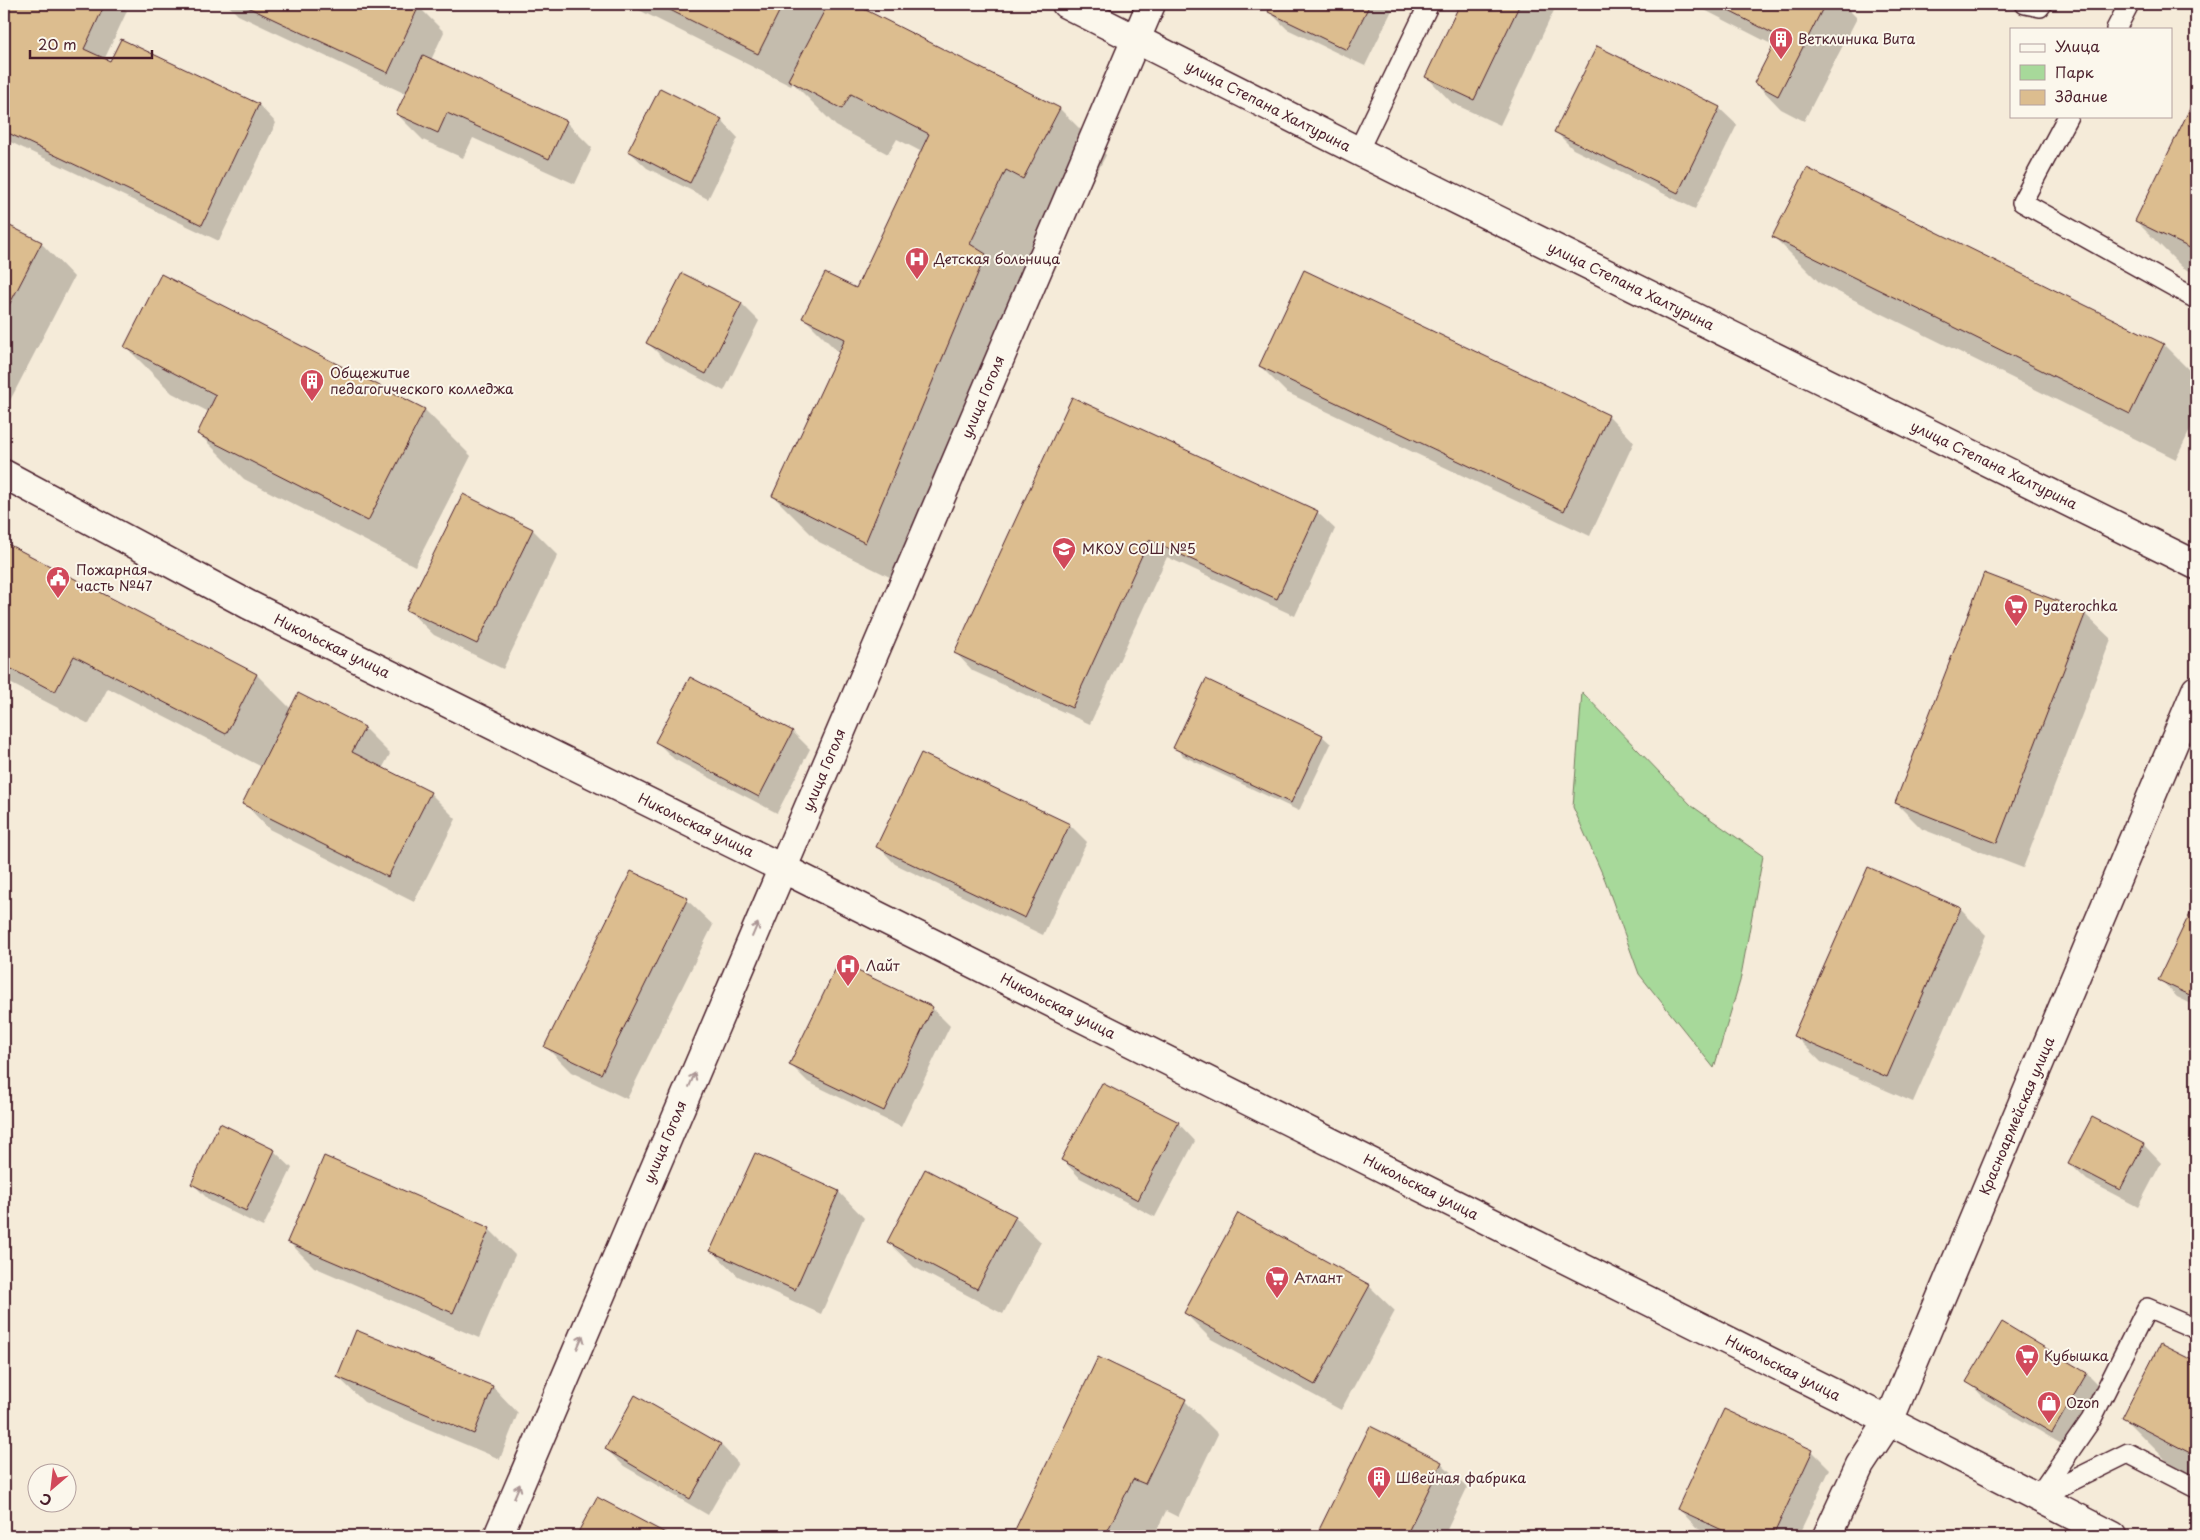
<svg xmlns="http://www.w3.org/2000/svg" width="2200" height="1540" viewBox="0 0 2200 1540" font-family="'Playpen Sans',sans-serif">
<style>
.green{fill:#a7d99a;stroke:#787c62}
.shadow{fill:#0003}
.building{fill:#dcbd8f;stroke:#4a1f2b}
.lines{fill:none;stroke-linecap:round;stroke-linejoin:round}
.lane-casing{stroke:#4a1f2b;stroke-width:22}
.street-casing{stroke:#4a1f2b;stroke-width:31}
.secondary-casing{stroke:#4a1f2b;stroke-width:31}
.lane{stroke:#fbf7ec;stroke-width:19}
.street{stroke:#fbf7ec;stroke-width:28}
.secondary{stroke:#fbf7ec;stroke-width:28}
.oneway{stroke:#ab9695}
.labels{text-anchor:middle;stroke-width:4;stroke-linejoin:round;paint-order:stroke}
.poi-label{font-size:14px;fill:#4a1f2b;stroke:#fbf7ec;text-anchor:start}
.street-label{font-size:14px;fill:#4a1f2b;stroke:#fbf7ec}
</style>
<rect width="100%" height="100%" fill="#f5ebd9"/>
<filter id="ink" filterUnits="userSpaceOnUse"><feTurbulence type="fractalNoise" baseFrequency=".02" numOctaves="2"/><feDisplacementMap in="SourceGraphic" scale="10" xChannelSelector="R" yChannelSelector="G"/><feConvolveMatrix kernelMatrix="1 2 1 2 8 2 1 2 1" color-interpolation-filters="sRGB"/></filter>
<g filter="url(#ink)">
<path class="green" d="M 1582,692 L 1692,806 L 1763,856 L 1740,981 L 1714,1068 L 1639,974 L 1605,880 L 1573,807 Z"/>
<path class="shadow" d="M 4,4 L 120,4 L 127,11 L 104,60 L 111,63 L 121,41 L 259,105 L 276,123 L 219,241 L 4,139 Z
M 227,4 L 412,4 L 419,7 L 444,32 L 431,60 L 566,122 L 592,148 L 575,184 L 473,138 L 463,158 L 423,140 L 397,114 L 406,94 L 238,15 Z
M 627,4 L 818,4 L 825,11 L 829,4 L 851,4 L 1060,109 L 1106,155 L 1070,225 L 912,588 L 819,542 L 773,496 L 840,354 L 804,318 L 856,290 L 922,152 L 897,139 L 888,154 L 836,126 L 793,83 L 791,86 Z
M 1274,4 L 1395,4 L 1365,66 L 1287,29 L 1270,12 Z
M 1461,4 L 1557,4 L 1500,125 L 1452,103 L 1427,77 Z
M 1693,4 L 1843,4 L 1857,18 L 1804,121 L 1781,109 L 1756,83 L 1775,46 Z
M 2196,98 L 2196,274 L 2182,267 L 2136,221 Z
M 1719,108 L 1737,125 L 1695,209 L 1573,149 L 1556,132 Z
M 721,120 L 738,138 L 708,199 L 647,168 L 629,151 Z
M 1807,169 L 2164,345 L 2196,377 L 2196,418 L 2176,459 L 1820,283 L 1774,237 Z
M 4,224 L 41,243 L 74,277 L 4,412 Z
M 1305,272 L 1609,416 L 1634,442 L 1590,536 L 1286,392 L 1260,366 Z
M 683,274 L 742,304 L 759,321 L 724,391 L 665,360 L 648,343 Z
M 162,276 L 425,410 L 471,456 L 415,566 L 244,479 L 198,433 L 209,412 L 172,393 L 126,347 Z
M 1072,399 L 1317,512 L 1335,529 L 1295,616 L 1167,557 L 1090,724 L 973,671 L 956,653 Z
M 533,530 L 558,555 L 503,669 L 434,635 L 408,610 Z
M 4,544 L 257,675 L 291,709 L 364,728 L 390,754 L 382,769 L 430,793 L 456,819 L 414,902 L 269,829 L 244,803 L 262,767 L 108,688 L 89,724 L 4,680 Z
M 2085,614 L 2111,639 L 2023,868 L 1922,829 L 1896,803 Z
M 690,678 L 793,732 L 810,749 L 777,813 L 674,759 L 657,742 Z
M 1322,736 L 1331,744 L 1299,811 L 1183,756 L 1175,747 Z
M 922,754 L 1070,825 L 1087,842 L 1043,935 L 895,864 L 878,846 Z
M 687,900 L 713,925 L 627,1099 L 571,1072 L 545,1046 Z
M 1960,909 L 1986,935 L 1913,1102 L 1821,1062 L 1795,1036 Z
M 2190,915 L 2196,917 L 2196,1006 L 2177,997 L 2160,979 Z
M 839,963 L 932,1008 L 950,1026 L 901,1127 L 808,1082 L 791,1065 Z
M 2093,1118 L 2144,1145 L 2161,1163 L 2138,1207 L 2087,1180 L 2069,1163 Z
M 1178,1123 L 1195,1141 L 1155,1217 L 1080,1178 L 1063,1160 Z
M 274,1151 L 292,1168 L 263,1227 L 210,1201 L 193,1184 Z
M 755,1155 L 839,1192 L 864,1218 L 821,1314 L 738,1276 L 712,1251 Z
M 1015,1217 L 1041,1242 L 1003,1314 L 914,1267 L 888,1242 Z
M 489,1229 L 515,1255 L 479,1338 L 314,1267 L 288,1241 Z
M 1369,1286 L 1395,1311 L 1341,1410 L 1211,1339 L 1185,1313 Z
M 2002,1323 L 2087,1374 L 2104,1391 L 2070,1449 L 1985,1399 L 1968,1381 Z
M 357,1331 L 493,1387 L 518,1413 L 500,1459 L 364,1402 L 338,1377 Z
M 2160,1346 L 2196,1364 L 2196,1477 L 2170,1464 L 2124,1418 Z
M 1099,1358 L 1185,1401 L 1218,1434 L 1178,1517 L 1166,1511 L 1154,1536 L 1013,1536 Z
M 636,1397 L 721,1445 L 738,1463 L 708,1515 L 624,1466 L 606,1449 Z
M 1370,1428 L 1441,1463 L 1467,1488 L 1444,1536 L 1317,1536 Z
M 1812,1451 L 1830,1469 L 1798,1536 L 1717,1536 L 1696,1527 L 1679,1509 Z
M 598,1499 L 668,1536 L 578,1536 Z"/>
<path class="building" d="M 4,4 L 105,4 L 84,49 L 110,61 L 121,39 L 259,104 L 202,225 L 4,131 Z
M 241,4 L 415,4 L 419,6 L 388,73 Z
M 658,4 L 783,4 L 758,54 Z
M 828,4 L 854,4 L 1060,108 L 1023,179 L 1006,170 L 970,244 L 986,254 L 865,543 L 772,496 L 845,339 L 802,318 L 825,273 L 856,288 L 929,134 L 851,94 L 842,109 L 788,80 Z
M 1272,4 L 1370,4 L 1347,50 L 1268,12 Z
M 1460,4 L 1520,4 L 1474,100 L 1425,77 Z
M 1715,4 L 1825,4 L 1778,96 L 1754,83 L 1778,36 Z
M 1597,46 L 1720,107 L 1678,193 L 1554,132 Z
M 423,55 L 567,121 L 549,159 L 447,113 L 438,133 L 396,114 Z
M 660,88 L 722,119 L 690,183 L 628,151 Z
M 2196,96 L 2196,251 L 2135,221 Z
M 1807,168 L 2164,344 L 2130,414 L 1772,237 Z
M 4,223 L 42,242 L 4,315 Z
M 1304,270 L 1609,415 L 1564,511 L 1259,366 Z
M 682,273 L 742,303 L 706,374 L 646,343 Z
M 161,274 L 425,409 L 368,521 L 197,434 L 216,395 L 124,347 Z
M 1072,397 L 1318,511 L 1277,599 L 1149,540 L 1072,708 L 954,653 Z
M 463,494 L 533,529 L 477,644 L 406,610 Z
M 4,542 L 257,674 L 226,734 L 74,656 L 55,692 L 4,665 Z
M 1984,573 L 2086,612 L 1997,843 L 1895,803 Z
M 690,677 L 793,731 L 759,797 L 655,742 Z
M 1206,679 L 1323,735 L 1291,803 L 1173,748 Z
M 298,693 L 365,727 L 352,752 L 431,792 L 388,877 L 242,804 Z
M 921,753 L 1070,824 L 1025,918 L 876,847 Z
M 1868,867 L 1961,908 L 1887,1077 L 1793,1036 Z
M 631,871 L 688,898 L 601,1074 L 544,1047 Z
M 2190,913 L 2196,916 L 2196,998 L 2158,980 Z
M 839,962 L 933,1007 L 884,1111 L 789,1065 Z
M 1102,1083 L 1179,1122 L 1138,1200 L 1061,1160 Z
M 2092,1117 L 2144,1144 L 2120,1190 L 2068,1163 Z
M 220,1123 L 275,1150 L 246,1211 L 191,1184 Z
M 755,1153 L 839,1191 L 795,1290 L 710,1251 Z
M 324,1156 L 490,1228 L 453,1313 L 287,1242 Z
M 925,1169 L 1016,1216 L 977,1289 L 887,1242 Z
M 1238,1213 L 1370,1285 L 1315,1385 L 1184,1313 Z
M 2002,1322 L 2087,1373 L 2052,1433 L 1966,1382 Z
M 356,1330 L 493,1386 L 474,1434 L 337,1377 Z
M 2160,1344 L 2196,1362 L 2196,1456 L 2122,1418 Z
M 1098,1357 L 1186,1399 L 1145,1484 L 1133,1479 L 1105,1536 L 1012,1536 Z
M 635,1395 L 721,1444 L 690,1499 L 605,1449 Z
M 1724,1409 L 1813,1450 L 1773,1536 L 1735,1536 L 1677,1509 Z
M 1370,1426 L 1442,1462 L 1406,1536 L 1316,1536 Z
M 597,1497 L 671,1536 L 576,1536 Z"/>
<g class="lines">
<g class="lane-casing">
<path id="lane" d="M 2025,4 L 2040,7 L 2042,4
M 2116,29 L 2129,4
M 2068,116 L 2022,202 L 2196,299
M 1358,151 L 1429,4
M 2196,1329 L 2147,1308 L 2091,1420 L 2037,1498 L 2128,1453 L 2196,1488"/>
</g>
<g class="street-casing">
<path id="street" d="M 1066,4 L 1358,151 L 2196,565
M 4,474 L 249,605 L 782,868 L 1889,1421 L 2113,1536
M 498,1536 L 1151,4"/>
</g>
<g class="secondary-casing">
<path id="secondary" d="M 1827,1536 L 1860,1465 L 1889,1421 L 2196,690"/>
</g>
<use href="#lane" class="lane"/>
<use href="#street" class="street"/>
<use href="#secondary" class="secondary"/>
</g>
<defs><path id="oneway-shaft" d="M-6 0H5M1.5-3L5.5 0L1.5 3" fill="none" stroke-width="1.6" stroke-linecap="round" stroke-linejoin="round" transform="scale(1.25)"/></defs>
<g class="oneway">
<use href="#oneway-shaft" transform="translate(755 930) rotate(-67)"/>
<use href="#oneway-shaft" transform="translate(692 1080) rotate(-67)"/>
<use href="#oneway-shaft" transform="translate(580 1342) rotate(-67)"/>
<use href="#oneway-shaft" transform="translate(517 1491) rotate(-67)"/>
</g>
</g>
<defs>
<g id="building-pin" transform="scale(1.25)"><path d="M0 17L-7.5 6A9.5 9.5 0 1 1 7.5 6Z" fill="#d1495b" stroke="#fbf7ec"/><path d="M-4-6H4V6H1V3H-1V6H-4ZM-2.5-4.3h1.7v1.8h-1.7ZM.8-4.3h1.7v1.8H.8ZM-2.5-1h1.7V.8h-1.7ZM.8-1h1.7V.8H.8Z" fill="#fff"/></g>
<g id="hospital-pin" transform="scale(1.25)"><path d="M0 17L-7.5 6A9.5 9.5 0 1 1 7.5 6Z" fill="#d1495b" stroke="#fbf7ec"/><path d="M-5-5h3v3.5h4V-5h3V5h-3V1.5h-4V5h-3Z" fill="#fff"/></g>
<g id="school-pin" transform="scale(1.25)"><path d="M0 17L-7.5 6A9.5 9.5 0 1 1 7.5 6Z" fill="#d1495b" stroke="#fbf7ec"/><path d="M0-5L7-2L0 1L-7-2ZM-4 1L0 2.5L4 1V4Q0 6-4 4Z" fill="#fff"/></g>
<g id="civic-pin" transform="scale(1.25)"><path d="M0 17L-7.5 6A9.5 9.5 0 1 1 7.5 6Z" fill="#d1495b" stroke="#fbf7ec"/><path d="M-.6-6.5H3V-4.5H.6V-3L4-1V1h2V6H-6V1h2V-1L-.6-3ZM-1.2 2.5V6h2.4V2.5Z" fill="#fff"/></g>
<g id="supermarket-pin" transform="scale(1.25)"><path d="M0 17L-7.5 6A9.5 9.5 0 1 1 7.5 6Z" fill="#d1495b" stroke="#fbf7ec"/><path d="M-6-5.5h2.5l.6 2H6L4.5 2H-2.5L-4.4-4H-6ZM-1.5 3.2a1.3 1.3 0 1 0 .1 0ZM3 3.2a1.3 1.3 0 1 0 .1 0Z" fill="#fff"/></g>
<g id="shop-pin" transform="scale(1.25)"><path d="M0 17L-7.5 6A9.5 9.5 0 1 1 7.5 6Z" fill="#d1495b" stroke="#fbf7ec"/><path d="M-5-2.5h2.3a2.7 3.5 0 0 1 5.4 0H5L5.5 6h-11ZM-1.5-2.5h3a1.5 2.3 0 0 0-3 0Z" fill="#fff"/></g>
</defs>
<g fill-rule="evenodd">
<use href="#building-pin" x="1781" y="39"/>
<use href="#hospital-pin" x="917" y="259"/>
<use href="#building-pin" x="312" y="381"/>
<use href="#school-pin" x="1064" y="549"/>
<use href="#civic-pin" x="58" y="578"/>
<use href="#supermarket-pin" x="2016" y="606"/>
<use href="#hospital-pin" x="848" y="966"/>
<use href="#supermarket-pin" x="1277" y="1278"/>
<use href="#supermarket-pin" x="2027" y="1356"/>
<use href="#shop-pin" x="2049" y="1403"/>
<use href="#building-pin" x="1379" y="1478"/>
</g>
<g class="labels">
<g class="poi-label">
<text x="1798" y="44">Ветклиника Вита</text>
<text x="934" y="264">Детская больница</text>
<text x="330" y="378">Общежитие<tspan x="330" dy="16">педагогического колледжа</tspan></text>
<text x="1082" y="554">МКОУ СОШ №5</text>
<text x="76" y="575">Пожарная<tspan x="76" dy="16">часть №47</tspan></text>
<text x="2034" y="611">Pyaterochka</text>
<text x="866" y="971">Лайт</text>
<text x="1294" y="1283">Атлант</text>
<text x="2044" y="1361">Кубышка</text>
<text x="2066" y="1408">Ozon</text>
<text x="1396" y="1483">Швейная фабрика</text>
</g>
<g class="street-label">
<text transform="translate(1268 106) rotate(27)" y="5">улица Степана Халтурина</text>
<text transform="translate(1631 286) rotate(26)" y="5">улица Степана Халтурина</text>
<text transform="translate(983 397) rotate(-67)" y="5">улица Гоголя</text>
<text transform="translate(1994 465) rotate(26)" y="5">улица Степана Халтурина</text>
<text transform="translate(332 646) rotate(26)" y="5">Никольская улица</text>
<text transform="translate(824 770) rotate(-67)" y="5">улица Гоголя</text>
<text transform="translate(696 825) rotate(26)" y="5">Никольская улица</text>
<text transform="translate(1058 1006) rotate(27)" y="5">Никольская улица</text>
<text transform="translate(2017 1116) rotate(-67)" y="5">Красноармейская улица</text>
<text transform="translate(665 1142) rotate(-67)" y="5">улица Гоголя</text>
<text transform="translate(1421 1187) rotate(27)" y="5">Никольская улица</text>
<text transform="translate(1783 1368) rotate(27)" y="5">Никольская улица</text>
</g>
</g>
<rect width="2200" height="1540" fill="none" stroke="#fbf7ec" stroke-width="20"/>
<rect x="10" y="10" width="2180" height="1520" fill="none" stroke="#4a1f2b" stroke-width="2" filter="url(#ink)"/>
<rect x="2010" y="28" width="162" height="90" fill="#fbf7ec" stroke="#b4a19f"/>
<rect x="2020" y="44" width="25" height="8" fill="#fbf7ec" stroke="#b4a19f"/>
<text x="2055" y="52" font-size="15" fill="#4a1f2b">Улица</text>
<rect x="2020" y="65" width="25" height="15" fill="#a7d99a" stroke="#b4a19f"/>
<text x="2055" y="78" font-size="15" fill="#4a1f2b">Парк</text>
<rect x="2020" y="90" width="25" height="15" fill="#dcbd8f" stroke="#b4a19f"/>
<text x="2055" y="102" font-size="15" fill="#4a1f2b">Здание</text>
<g transform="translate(52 1488) rotate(208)"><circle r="24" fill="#fbf7ec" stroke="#b4a19f"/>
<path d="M0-4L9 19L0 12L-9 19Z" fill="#d1495b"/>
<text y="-8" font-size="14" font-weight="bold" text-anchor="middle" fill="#4a1f2b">С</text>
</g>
<path d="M30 50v8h122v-8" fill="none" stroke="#4a1f2b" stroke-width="2.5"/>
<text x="38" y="50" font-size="15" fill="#4a1f2b" stroke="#fbf7ec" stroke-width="4" paint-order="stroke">20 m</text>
</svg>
